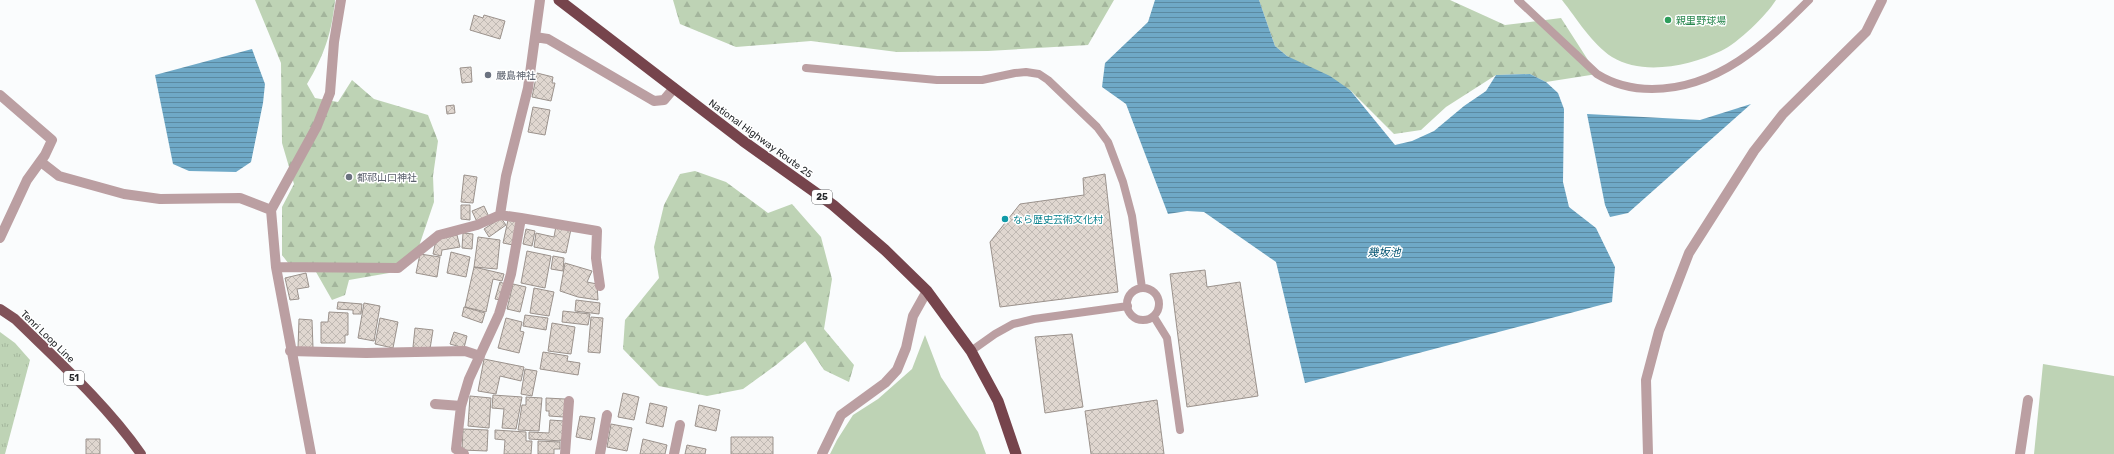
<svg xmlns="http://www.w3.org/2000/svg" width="2114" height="454" viewBox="0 0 2114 454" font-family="Rubik,'Noto Sans JP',sans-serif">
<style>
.grass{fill:#bed3b5}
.forest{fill:url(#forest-firs)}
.park{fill:url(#park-tufts)}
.water{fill:url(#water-rules)}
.building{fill:url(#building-cross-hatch);stroke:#9b928c}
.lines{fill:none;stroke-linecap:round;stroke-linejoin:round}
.service{stroke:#bb9fa2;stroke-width:8}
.minor{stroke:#bb9fa2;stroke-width:10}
.tertiary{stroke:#bb9fa2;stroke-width:10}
.primary{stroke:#815259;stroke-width:10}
.trunk{stroke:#76444c;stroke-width:11}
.leisure-dot{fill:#2e9e5b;stroke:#fff;stroke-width:1.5}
.worship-dot{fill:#6b7280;stroke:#fff;stroke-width:1.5}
.culture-dot{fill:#0f9aa8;stroke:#fff;stroke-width:1.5}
.labels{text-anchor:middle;stroke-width:3;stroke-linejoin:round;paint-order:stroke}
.shield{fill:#fff;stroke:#686a6c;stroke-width:1}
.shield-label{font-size:9px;font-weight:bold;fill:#272a2d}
.leisure-label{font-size:10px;fill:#27864d;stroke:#fff;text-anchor:start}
.worship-label{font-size:10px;fill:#5b616d;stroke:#fff;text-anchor:start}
.street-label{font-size:10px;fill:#272a2d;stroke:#fff}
.culture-label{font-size:10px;fill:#0d838f;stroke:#fff;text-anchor:start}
.water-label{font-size:11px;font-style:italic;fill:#005270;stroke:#fff}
</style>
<defs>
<pattern id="forest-firs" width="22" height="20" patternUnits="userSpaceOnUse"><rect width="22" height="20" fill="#bed3b5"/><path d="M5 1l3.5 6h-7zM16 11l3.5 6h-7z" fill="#a3b59c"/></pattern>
<pattern id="park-tufts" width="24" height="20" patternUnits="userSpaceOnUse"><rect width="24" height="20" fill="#bed3b5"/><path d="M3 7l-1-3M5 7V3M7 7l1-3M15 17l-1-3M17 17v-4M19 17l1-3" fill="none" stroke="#a3b59c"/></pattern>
<pattern id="water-rules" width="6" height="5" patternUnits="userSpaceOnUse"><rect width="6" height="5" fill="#6fa9c7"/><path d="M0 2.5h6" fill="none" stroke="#5b8aa2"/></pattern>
<pattern id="building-cross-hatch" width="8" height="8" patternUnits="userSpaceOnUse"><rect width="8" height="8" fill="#e0d7d0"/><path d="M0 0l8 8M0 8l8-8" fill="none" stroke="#c0b9b3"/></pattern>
</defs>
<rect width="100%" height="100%" fill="#fafcfd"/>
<path class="grass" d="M 1562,0 L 1776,0 C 1766,16 1738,43 1721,51 C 1689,66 1643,76 1612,57 C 1592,44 1577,19 1562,0 Z
M 925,335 L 941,377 L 978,432 L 986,454 L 830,454 L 837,440 L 853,415 L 878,399 L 912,369 Z
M 2043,364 L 2114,376 L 2114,454 L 2034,454 Z"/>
<path class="forest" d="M 255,0 L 335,0 C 332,32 324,56 307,84 L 315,98 L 338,102 L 352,80 L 374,99 L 428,115 L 438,141 L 433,176 L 434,202 L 417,252 L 389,273 L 349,280 L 345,295 L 332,300 L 316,272 L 295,272 L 282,255 L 282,207 L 294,184 L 282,143 L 281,63 Z
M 673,0 L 1114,0 L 1088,45 L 988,51 L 897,52 L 811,41 L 736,47 L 680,24 Z
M 1259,0 L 1450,0 L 1505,25 L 1561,18 L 1597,74 L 1546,82 L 1530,74 L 1496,75 L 1446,107 L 1421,130 L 1394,134 L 1350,90 L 1287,56 L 1275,46 Z
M 695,171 L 726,182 L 768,213 L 792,204 L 821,237 L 832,279 L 824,329 L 854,365 L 849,382 L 824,370 L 805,341 L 776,365 L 743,389 L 707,396 L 659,386 L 623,349 L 625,320 L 659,278 L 654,247 L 664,205 L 680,174 Z"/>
<path class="park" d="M 0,332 L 15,343 L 30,360 L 5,454 L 0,454 Z"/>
<path class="water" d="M 1155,0 L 1259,0 L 1275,46 L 1287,56 L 1330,76 L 1350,90 L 1395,145 L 1412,141 L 1434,131 L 1464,106 L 1486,91 L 1496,75 L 1530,74 L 1546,82 L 1558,93 L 1564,109 L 1563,182 L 1569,207 L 1596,228 L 1615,267 L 1612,302 L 1305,383 L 1276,262 L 1204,212 L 1187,211 L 1168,214 L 1126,104 L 1102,87 L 1105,63 L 1148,22 Z
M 252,49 L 265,84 L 263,103 L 251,162 L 236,172 L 189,171 L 173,164 L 155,75 Z
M 1751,104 L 1628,213 L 1610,217 L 1605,205 L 1587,114 L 1700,120 Z"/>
<path class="building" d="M 474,15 L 483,18 L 484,15 L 505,21 L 500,39 L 470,30 Z
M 471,67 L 472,82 L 462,83 L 460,68 Z
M 537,73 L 553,77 L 552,83 L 555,83 L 551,101 L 532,97 Z
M 454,105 L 455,113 L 447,114 L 446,106 Z
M 533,107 L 550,110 L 545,135 L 528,132 Z
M 1105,174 L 1118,292 L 1000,307 L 990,242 L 1020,204 L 1084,195 L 1083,178 Z
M 464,175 L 477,177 L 473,203 L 461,202 Z
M 461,205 L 470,205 L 470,220 L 461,219 Z
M 484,206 L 489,217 L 477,222 L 472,211 Z
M 501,218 L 506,225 L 489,237 L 484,229 Z
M 508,220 L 517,222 L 513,245 L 503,243 Z
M 556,226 L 571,229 L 566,253 L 534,247 L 536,233 L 554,237 Z
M 526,229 L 535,231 L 532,246 L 523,244 Z
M 463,233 L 473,234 L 472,249 L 462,248 Z
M 457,235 L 460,247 L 442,250 L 441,256 L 433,254 L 436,240 Z
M 478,237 L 500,240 L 497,269 L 474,267 Z
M 527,251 L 551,256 L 545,288 L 521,283 Z
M 451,252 L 470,257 L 466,277 L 447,273 Z
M 420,254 L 440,257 L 437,277 L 416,273 Z
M 553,256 L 564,258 L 563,271 L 551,269 Z
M 565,263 L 592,271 L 587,282 L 597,284 L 598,300 L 578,297 L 560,291 Z
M 474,267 L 504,274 L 502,281 L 493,279 L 486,312 L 465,307 Z
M 1205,270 L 1207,287 L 1240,282 L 1258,396 L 1187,407 L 1170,274 Z
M 306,273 L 309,287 L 297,289 L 299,299 L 290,300 L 285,278 Z
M 500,282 L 505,284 L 501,300 L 495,299 Z
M 513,284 L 526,287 L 520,312 L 507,309 Z
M 534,288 L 554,292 L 549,316 L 530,313 Z
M 576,300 L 600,303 L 599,314 L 575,311 Z
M 338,302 L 362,304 L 361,314 L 353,314 L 353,310 L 337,309 Z
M 364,303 L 380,306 L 374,341 L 358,338 Z
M 464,307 L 485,313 L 482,323 L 462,316 Z
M 563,311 L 590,314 L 588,325 L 562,322 Z
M 329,312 L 348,313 L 348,335 L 345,335 L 345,343 L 321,343 L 321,322 L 328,322 Z
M 525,315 L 548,318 L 546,330 L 523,326 Z
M 591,317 L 603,318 L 600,353 L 588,352 Z
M 380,318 L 398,322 L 393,348 L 375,344 Z
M 506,318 L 522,322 L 520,331 L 524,332 L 519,353 L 498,348 Z
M 299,319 L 312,320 L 313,348 L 298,348 Z
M 552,323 L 575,327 L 571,354 L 548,351 Z
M 415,328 L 433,330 L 430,349 L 413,347 Z
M 454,332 L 467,336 L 464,348 L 450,344 Z
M 1072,334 L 1083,407 L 1045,413 L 1035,337 Z
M 543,352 L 568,356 L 567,361 L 580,363 L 578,375 L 540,369 Z
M 484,359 L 524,367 L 521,381 L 500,376 L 496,394 L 478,391 Z
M 525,369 L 537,371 L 532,396 L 521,394 Z
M 623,393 L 639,397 L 634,420 L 618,417 Z
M 493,395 L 522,397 L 516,429 L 502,428 L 504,409 L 492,408 Z
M 470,396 L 491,398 L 489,428 L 468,426 Z
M 526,397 L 542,398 L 539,431 L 518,430 L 522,405 L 526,405 Z
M 546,398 L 565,399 L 564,417 L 549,416 L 549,411 L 546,411 Z
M 1157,400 L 1164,454 L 1091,454 L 1085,411 Z
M 650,403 L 667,407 L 663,427 L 646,423 Z
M 699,405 L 720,410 L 716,431 L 695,426 Z
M 580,416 L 595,418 L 591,440 L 576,437 Z
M 550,420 L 564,421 L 562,441 L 529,439 L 529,432 L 549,433 Z
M 611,424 L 632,428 L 627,451 L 607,447 Z
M 463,429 L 488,430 L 487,451 L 462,450 Z
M 495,430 L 526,432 L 526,441 L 532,441 L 531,454 L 504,454 L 505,440 L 495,439 Z
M 731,437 L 773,437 L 773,454 L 731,454 Z
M 86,439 L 100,439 L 100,454 L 86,454 Z
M 643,439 L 667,445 L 665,454 L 640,454 Z
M 538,441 L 560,442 L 560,449 L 554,449 L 554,454 L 538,454 Z
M 687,445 L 706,449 L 705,454 L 685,454 Z"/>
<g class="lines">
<path class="service" d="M 1518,0 L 1597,74 C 1613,84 1633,89 1652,89 C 1718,89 1766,43 1809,0
M 806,68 L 937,80 L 982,80 L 1015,73 L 1026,72 L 1039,74 L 1048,80 L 1097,127 L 1108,142 L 1123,182 L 1132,216 L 1142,288
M1127 304a16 16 0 1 1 32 0a16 16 0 1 1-32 0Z
M 1154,317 L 1167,338 L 1180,430
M 971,351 L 995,334 L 1013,324 L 1034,319 L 1128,306"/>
<path class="minor" d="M 535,37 L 548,39 L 654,101 L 664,100 L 674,88
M 0,95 L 52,140 L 45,155 L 27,180 L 0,238
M 41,162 L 59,176 L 124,194 L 160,199 L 240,198 L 271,210
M 500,215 L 506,176 L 528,88 L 540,0
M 521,218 L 597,231 L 596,258 L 600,286
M 276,267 L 398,268 L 439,235 L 477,225 L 500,215 L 521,218 L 511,274 L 499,314 L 469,379 L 461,406 L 456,449 L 464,454
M 290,351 L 366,353 L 465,351 L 480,356
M 435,404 L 461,406
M 311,454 L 276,267 L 271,210 L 317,126 L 330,93 L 334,42 L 341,0
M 565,454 L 569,401
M 600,454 L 607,415
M 674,454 L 680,425
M 822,454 L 841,415 L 885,383 L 897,370 L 906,348 L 913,316 L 927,291
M 2020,454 L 2028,400"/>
<path class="tertiary" d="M 1648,454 L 1646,380 L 1659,331 L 1689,253 L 1754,151 L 1783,114 L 1866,32 L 1882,0"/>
<path class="primary" d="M 0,309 L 15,319 C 59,362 106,404 141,454"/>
<path class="trunk" d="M 559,0 L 743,141 L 833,205 L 885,250 L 927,291 L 971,351 L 998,401 L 1016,454"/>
</g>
<circle class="leisure-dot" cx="1668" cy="20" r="4"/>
<g class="worship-dot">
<circle cx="488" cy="75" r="4"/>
<circle cx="349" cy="177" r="4"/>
</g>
<circle class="culture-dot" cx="1005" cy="219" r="4"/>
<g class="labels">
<g class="shield">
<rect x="812" y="190" width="20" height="14" rx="3"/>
<rect x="64" y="371" width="20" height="14" rx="3"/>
</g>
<g class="shield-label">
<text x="822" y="200">25</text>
<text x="74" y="381">51</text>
</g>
<g class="leisure-label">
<text x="1676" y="24">親里野球場</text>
</g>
<g class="worship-label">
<text x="496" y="79">嚴島神社</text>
<text x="357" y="181">都祁山口神社</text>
</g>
<g class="street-label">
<text transform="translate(761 138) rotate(36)" y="4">National Highway Route 25</text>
<text transform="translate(48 336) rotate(44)" y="4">Tenri Loop Line</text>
</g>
<g class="culture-label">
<text x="1013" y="223">なら歴史芸術文化村</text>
</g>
<g class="water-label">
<text x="1384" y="256">幾坂池</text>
</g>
</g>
</svg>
